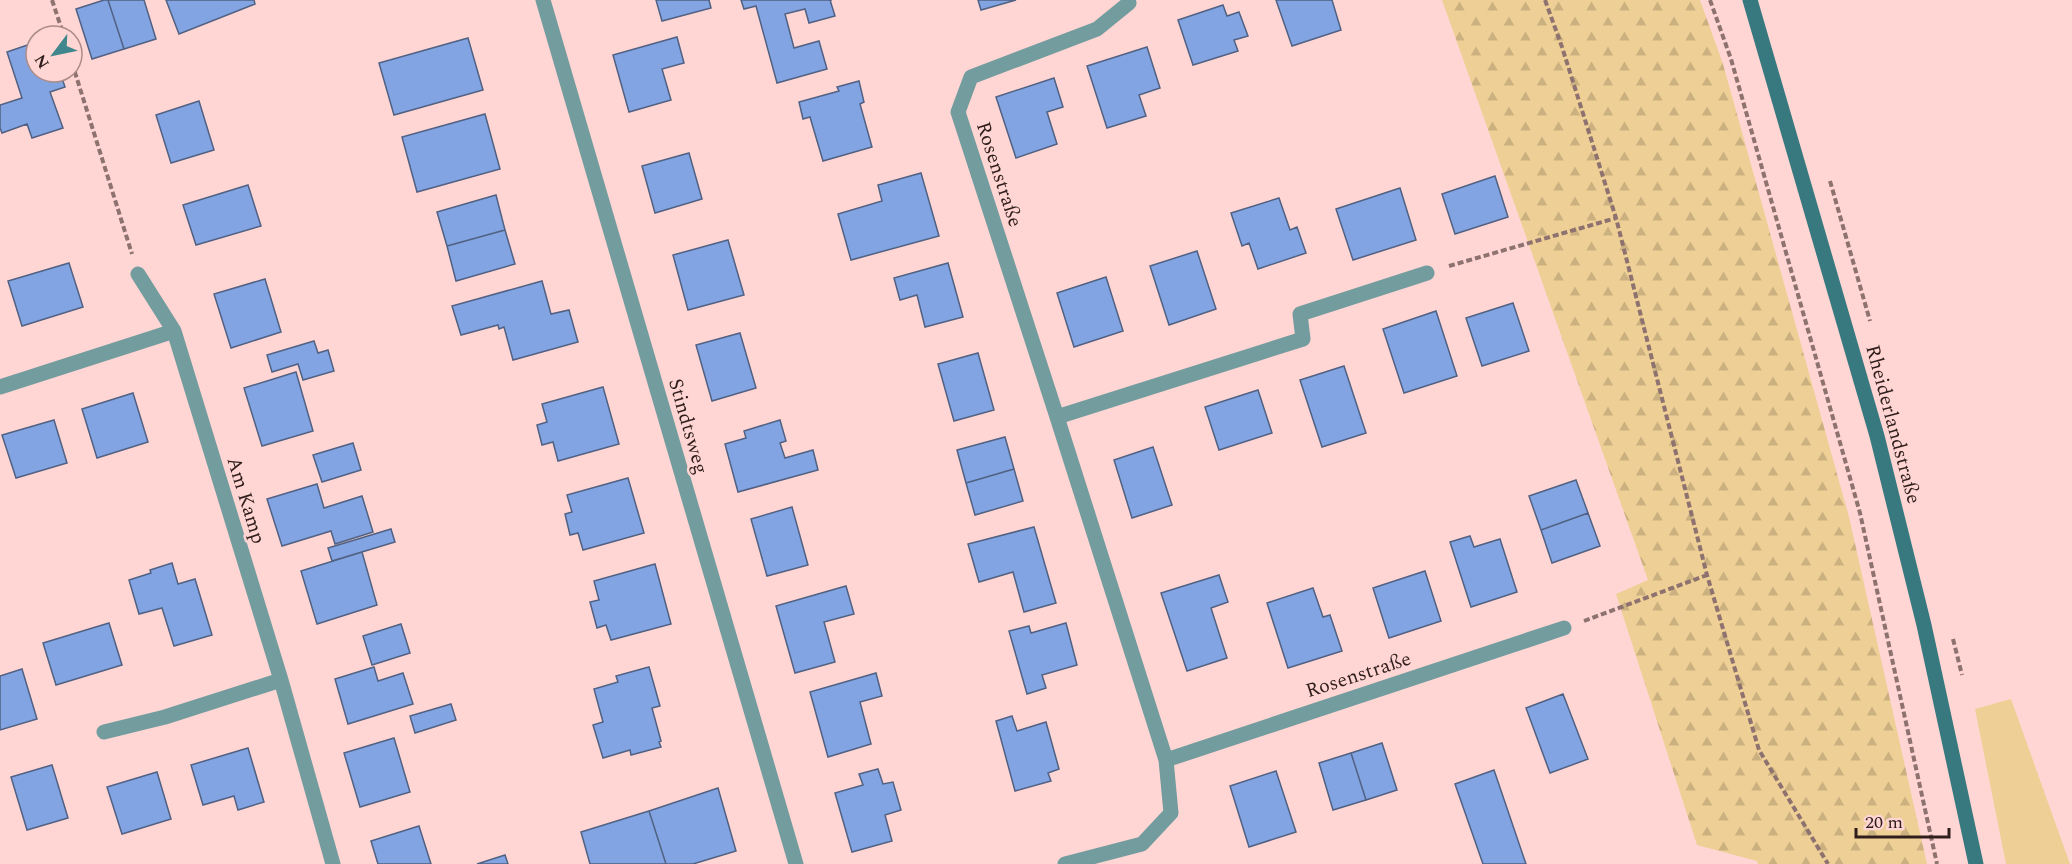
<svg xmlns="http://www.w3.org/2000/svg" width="2072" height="864" viewBox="0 0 2072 864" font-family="Spectral,serif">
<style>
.grass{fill:#eecf95}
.forest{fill:url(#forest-firs)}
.building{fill:#82a4e2;stroke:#506183;stroke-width:1.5}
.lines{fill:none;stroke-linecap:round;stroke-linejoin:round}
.path{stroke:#8e7270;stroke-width:4;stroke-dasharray:6 3;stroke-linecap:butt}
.minor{stroke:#739c9f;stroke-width:15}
.secondary{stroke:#37797f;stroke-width:15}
.labels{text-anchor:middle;stroke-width:5;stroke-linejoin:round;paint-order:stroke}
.street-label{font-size:20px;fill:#301e1d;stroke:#ffd6d3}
</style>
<defs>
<pattern id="forest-firs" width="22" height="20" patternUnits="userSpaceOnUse" patternTransform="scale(1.5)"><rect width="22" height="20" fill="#eecf95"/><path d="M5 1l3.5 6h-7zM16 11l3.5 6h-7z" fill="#ccb180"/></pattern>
</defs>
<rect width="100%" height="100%" fill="#ffd6d3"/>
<path class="grass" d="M 2011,699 L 2070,864 L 2006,864 L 1975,709 Z"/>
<path class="forest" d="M 1442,0 L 1700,0 L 1723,64 L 1849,517 L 1927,864 L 1758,864 L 1757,861 L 1697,845 L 1616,594 L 1648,580 Z"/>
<path class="building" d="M 104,0 L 108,0 L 124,49 L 92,59 L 76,9 Z
M 108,0 L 144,0 L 156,39 L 124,49 Z
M 166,0 L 254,0 L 255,4 L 179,34 Z
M 656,0 L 709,0 L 711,8 L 662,21 Z
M 741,0 L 832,0 L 830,0 L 835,16 L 809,23 L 805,9 L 785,14 L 794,48 L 819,41 L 827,69 L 777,83 L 756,6 L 744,9 Z
M 978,0 L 1016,0 L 981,10 Z
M 1276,0 L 1332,0 L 1341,30 L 1292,46 Z
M 1223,5 L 1227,16 L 1239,12 L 1248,36 L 1234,40 L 1238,51 L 1193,65 L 1178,20 Z
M 677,37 L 684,63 L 662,69 L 671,100 L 629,112 L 613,55 Z
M 468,38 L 483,90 L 394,115 L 379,63 Z
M 36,42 L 36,72 L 60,72 L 65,87 L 50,92 L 63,128 L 32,138 L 27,124 L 2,133 L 0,128 L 0,105 L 22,98 L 7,52 Z
M 1147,47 L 1160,88 L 1139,95 L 1146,116 L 1107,128 L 1087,66 Z
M 1054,78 L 1063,107 L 1047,112 L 1057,144 L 1016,158 L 996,97 Z
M 859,81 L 864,102 L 860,104 L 872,147 L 823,161 L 810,117 L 803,119 L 799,102 L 839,91 L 837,87 Z
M 199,101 L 214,150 L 171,163 L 156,115 Z
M 485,114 L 500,169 L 417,192 L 402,137 Z
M 689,153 L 702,199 L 655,213 L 642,166 Z
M 921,173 L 939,236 L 851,260 L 838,214 L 882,201 L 878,185 Z
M 1495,176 L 1508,217 L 1455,234 L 1442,194 Z
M 248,185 L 261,226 L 196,245 L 183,205 Z
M 1400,188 L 1416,240 L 1353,260 L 1336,209 Z
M 496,195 L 505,230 L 447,246 L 437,212 Z
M 1279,198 L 1290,230 L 1297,227 L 1306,253 L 1258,269 L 1249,243 L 1242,246 L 1231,213 Z
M 505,230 L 515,264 L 456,281 L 447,246 Z
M 728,240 L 744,295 L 688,310 L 673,255 Z
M 1197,251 L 1216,309 L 1169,325 L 1150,266 Z
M 69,263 L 83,307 L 22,326 L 8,281 Z
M 948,263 L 963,317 L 925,327 L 917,295 L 900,300 L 894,278 Z
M 1106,277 L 1123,331 L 1074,347 L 1057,293 Z
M 265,279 L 281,332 L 231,348 L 214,294 Z
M 542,281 L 551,314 L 569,310 L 578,342 L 513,360 L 504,327 L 499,329 L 498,325 L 461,335 L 452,306 Z
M 1513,303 L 1529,351 L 1482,366 L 1466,318 Z
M 1436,311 L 1457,376 L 1404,393 L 1383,329 Z
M 740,333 L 756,388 L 712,401 L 696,345 Z
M 314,341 L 318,353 L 328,350 L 334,371 L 303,380 L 298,364 L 272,372 L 267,355 Z
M 978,353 L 994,410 L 954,421 L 938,364 Z
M 1344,366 L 1366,433 L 1322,447 L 1300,380 Z
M 296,372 L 313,431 L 262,446 L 244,388 Z
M 603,387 L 619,444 L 558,461 L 553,442 L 542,445 L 537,425 L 547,422 L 542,404 Z
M 1258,390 L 1272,433 L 1219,450 L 1205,407 Z
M 133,393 L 148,442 L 97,458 L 82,409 Z
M 54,420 L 67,463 L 16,478 L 2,435 Z
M 780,420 L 786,441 L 780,443 L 785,458 L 813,450 L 818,470 L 738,492 L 725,444 L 746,438 L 744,431 Z
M 1005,437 L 1014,469 L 966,483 L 957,450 Z
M 353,443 L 361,470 L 322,482 L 313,455 Z
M 1153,447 L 1172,505 L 1132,518 L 1114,460 Z
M 1014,469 L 1023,501 L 975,515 L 966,483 Z
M 628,478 L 644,533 L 583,550 L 578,533 L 570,535 L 565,514 L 572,512 L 567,495 Z
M 1576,480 L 1588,513 L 1541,530 L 1529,496 Z
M 317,484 L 324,508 L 362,496 L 373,532 L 335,544 L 331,531 L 282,546 L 267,499 Z
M 792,507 L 808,565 L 767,576 L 751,519 Z
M 1588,513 L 1600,546 L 1552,563 L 1541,530 Z
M 1034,527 L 1056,603 L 1024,612 L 1013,572 L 979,582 L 968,544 Z
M 391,529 L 395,542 L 332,561 L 328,548 Z
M 1470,536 L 1474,547 L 1500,539 L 1517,592 L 1471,607 L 1450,542 Z
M 362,552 L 377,605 L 317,624 L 301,571 Z
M 172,563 L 178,584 L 195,579 L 212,635 L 174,646 L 162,608 L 139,614 L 129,580 L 151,573 L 150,570 Z
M 655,564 L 671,624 L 611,640 L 606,625 L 597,628 L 590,602 L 599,600 L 594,581 Z
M 1425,571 L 1441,621 L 1389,638 L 1373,588 Z
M 1219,575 L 1228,602 L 1211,608 L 1227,658 L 1187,671 L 1161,593 Z
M 846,586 L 854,614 L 824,622 L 835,662 L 795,673 L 776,606 Z
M 1313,588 L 1323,617 L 1330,615 L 1342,651 L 1288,668 L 1267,603 Z
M 109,623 L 122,665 L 56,685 L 43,643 Z
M 1066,623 L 1077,665 L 1042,675 L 1046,688 L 1027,694 L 1009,631 L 1029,626 L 1031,633 Z
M 401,624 L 410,653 L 372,665 L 363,636 Z
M 374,667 L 378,681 L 403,673 L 413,704 L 348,724 L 335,679 Z
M 649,667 L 660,706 L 652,708 L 661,741 L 659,742 L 661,747 L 631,755 L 630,750 L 603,758 L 593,725 L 603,722 L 594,689 L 618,682 L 616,676 Z
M 22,669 L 37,719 L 0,730 L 0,676 Z
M 876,673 L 882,696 L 860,702 L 871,744 L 828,757 L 810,692 Z
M 1563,694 L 1588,759 L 1550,773 L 1526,708 Z
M 451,704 L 456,720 L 415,733 L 410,716 Z
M 1012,716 L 1017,731 L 1046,722 L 1059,769 L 1048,773 L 1051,781 L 1015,791 L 996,721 Z
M 394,738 L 410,792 L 360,807 L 344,753 Z
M 1382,743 L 1397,790 L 1366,800 L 1351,753 Z
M 248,748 L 264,802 L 238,810 L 234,796 L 203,805 L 191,765 Z
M 1351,753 L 1366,800 L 1333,810 L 1319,763 Z
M 52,765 L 68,818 L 27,830 L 11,777 Z
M 878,769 L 883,784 L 893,782 L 901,810 L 885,815 L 892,841 L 852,852 L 835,793 L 863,785 L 859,774 Z
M 1494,770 L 1526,864 L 1483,864 L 1455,784 Z
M 1276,771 L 1296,832 L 1249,847 L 1230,786 Z
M 157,772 L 171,819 L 122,834 L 107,787 Z
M 718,788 L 736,851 L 693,864 L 666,864 L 649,811 Z
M 649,811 L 666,864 L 590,864 L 581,832 Z
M 419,826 L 431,864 L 378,864 L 371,841 Z
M 505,855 L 508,864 L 477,864 Z"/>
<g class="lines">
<path class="path" d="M 52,0 L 64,36
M 1545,0 L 1562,47 L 1616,218 L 1707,575 L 1759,750 L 1828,864
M 1710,0 L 1731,59 L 1860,513 L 1937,864
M 72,63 L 132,254
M 1830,181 L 1870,321
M 1449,266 L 1616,218
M 1584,621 L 1707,575
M 1953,639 L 1962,675"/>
<path class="minor" d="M 543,0 L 796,864
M 138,274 L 174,331 L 281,680 L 333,864
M 0,387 L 174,331
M 1057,417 L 1303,339 L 1300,314 L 1427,273
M 104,732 L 165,717 L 281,680
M 1166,760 L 1564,628
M 1065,864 L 1142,844 L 1171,813 L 1166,760 L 1057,417 L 958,112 L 971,77 L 1097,29 L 1129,3 L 1128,0"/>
<path class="secondary" d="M 1750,0 L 1877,436 L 1924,625 L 1976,864"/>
</g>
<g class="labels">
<g class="street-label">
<text transform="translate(1000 174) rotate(72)" y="7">Rosenstraße</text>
<text transform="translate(1894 424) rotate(75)" y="7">Rheiderlandstraße</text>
<text transform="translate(689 426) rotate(74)" y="7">Stindtsweg</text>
<text transform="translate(247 500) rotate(73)" y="7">Am Kamp</text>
<text transform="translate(1358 674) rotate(-18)" y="7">Rosenstraße</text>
</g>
</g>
<g transform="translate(54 54) rotate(238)"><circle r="28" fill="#ffd6d3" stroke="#ac8c8a" stroke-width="1.5"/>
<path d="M0-4.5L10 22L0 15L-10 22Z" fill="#3f878d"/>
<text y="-9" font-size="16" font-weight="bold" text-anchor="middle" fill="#301e1d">N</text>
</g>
<path d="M1856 828v9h93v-9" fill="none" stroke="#301e1d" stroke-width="3"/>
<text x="1865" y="828" font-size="18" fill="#301e1d" stroke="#ffd6d3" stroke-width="4.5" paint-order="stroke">20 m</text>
</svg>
